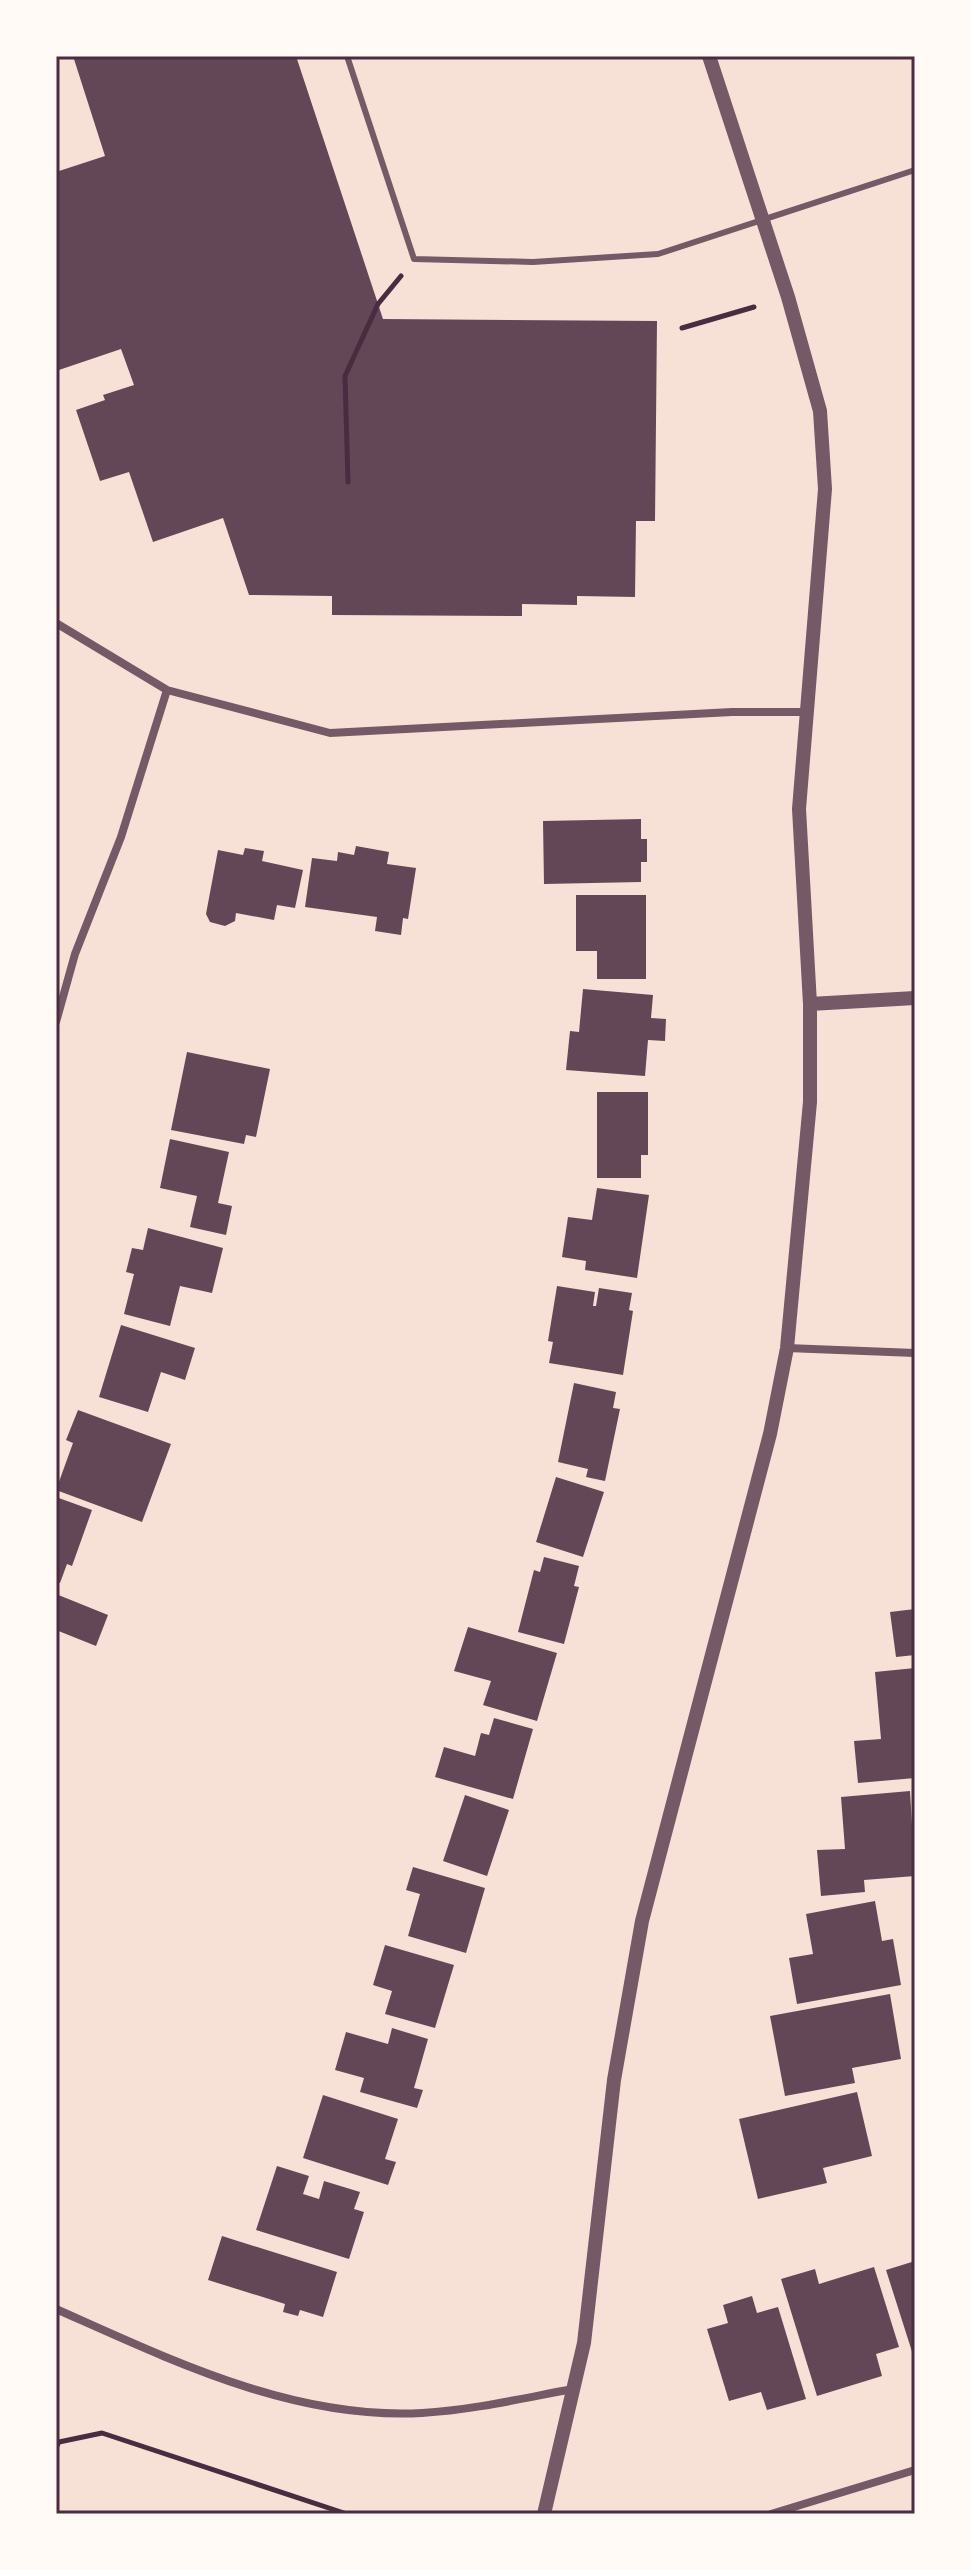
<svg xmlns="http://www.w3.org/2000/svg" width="971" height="2570" viewBox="0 0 971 2570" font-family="Montserrat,sans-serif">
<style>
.building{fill:#644757}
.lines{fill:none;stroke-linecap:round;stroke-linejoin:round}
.path{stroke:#4a2c40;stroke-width:5}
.service{stroke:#755966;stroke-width:6}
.minor{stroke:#755966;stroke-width:8}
.tertiary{stroke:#755966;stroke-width:14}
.neatline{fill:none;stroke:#4a2c40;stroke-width:3}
</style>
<rect width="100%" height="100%" fill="#f7e1d7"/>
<path class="building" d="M 73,56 L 296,56 L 383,319 L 657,321 L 655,521 L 636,521 L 635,597 L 577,596 L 577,605 L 522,604 L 522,616 L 332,615 L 332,596 L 249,595 L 223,518 L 153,542 L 129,472 L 100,481 L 76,410 L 105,400 L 103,395 L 134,385 L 121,349 L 56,371 L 56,172 L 105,156 Z
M 641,819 L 641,839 L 647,839 L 647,862 L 641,862 L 641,882 L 544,884 L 543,821 Z
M 356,846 L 389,852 L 387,864 L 416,868 L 408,919 L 403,918 L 401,935 L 375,931 L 377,917 L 305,907 L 312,858 L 337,861 L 338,852 L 354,855 Z
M 245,848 L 264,851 L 262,861 L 303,870 L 295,908 L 277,905 L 274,920 L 236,913 L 235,921 L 225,926 L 210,922 L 206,914 L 218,850 L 243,855 Z
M 576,895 L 646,895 L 646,979 L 597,979 L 597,951 L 576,951 Z
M 583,989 L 653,995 L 651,1018 L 666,1019 L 665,1041 L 648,1040 L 645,1076 L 566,1070 L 570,1031 L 579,1032 Z
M 187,1052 L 270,1069 L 256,1137 L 246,1135 L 244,1144 L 171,1130 Z
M 597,1092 L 648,1092 L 648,1155 L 641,1155 L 641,1178 L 597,1178 Z
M 170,1139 L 229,1152 L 218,1203 L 232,1206 L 226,1235 L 190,1227 L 197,1196 L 160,1188 Z
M 597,1188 L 649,1195 L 637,1278 L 585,1270 L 586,1261 L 562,1257 L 568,1217 L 592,1220 Z
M 148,1228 L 223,1248 L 212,1293 L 180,1286 L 170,1326 L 124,1314 L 134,1274 L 126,1272 L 132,1248 L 143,1250 Z
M 557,1286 L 595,1292 L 593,1306 L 596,1306 L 599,1288 L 632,1293 L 629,1310 L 633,1311 L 623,1375 L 549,1363 L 553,1342 L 548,1341 Z
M 121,1325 L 195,1348 L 185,1380 L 161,1372 L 148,1412 L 99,1397 Z
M 574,1383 L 616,1392 L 613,1408 L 620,1409 L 605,1481 L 586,1477 L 588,1469 L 558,1462 Z
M 78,1410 L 171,1444 L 142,1522 L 56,1490 L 73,1443 L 66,1440 Z
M 556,1477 L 604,1492 L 583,1557 L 536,1542 Z
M 56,1497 L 92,1510 L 72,1566 L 67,1564 L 60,1583 L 56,1582 Z
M 544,1557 L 579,1566 L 574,1586 L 579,1587 L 564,1644 L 518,1632 L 534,1570 L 540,1572 Z
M 56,1594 L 108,1615 L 96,1646 L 56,1630 Z
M 915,1609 L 915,1655 L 896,1657 L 890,1612 Z
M 468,1627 L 557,1653 L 537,1721 L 483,1705 L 491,1681 L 454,1671 Z
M 915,1668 L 915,1778 L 858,1783 L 854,1741 L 881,1739 L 875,1672 Z
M 494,1718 L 533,1729 L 513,1799 L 435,1777 L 444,1747 L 475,1756 L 481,1733 L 489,1735 Z
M 910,1791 L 915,1876 L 864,1880 L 865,1892 L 821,1896 L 817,1850 L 845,1849 L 841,1797 Z
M 465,1795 L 509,1810 L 487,1876 L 443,1861 Z
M 413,1867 L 485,1888 L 466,1953 L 408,1936 L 420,1894 L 406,1890 Z
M 875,1901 L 882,1941 L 893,1939 L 901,1985 L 797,2004 L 789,1958 L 813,1954 L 806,1914 Z
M 385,1945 L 454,1965 L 435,2028 L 385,2014 L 392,1991 L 373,1985 Z
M 890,1994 L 901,2059 L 852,2068 L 855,2083 L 785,2096 L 770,2016 Z
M 392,2028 L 428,2039 L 414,2088 L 423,2090 L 417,2108 L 360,2092 L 364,2078 L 335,2070 L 346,2032 L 388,2044 Z
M 857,2092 L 872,2156 L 823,2168 L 827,2183 L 758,2199 L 739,2119 Z
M 323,2095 L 398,2119 L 385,2159 L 396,2162 L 388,2185 L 303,2158 Z
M 277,2166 L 309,2176 L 303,2194 L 319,2199 L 324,2181 L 360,2192 L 354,2209 L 364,2212 L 349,2259 L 256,2230 Z
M 222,2236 L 337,2272 L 323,2317 L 300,2310 L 298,2316 L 283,2312 L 285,2304 L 208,2280 Z
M 915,2261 L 915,2357 L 914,2358 L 886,2270 Z
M 874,2267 L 899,2347 L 876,2354 L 882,2376 L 817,2396 L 781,2279 L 815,2269 L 819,2284 Z
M 752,2296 L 757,2313 L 778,2307 L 806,2399 L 767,2410 L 761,2392 L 729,2401 L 707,2329 L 728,2323 L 723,2305 Z"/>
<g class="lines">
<path class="path" d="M 682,328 L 754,307
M 348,482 L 345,376 L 378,304 L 401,276
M 56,2448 L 59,2442 L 102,2433 L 347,2514"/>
<path class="service" d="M 347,56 L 414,259 L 533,262 L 658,254 L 915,170"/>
<path class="minor" d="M 56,623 L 167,690 L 330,733 L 732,712 L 804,712
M 56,1022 L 75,954 L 121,837 L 167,690
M 787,1348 L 915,1353
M 56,2309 C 171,2360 293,2420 422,2413 C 473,2410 524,2398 573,2389
M 771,2514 L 915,2470"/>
<path class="tertiary" d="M 810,1004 L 915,998
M 544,2514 L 584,2343 L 614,2080 L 642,1921 L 770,1434 L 787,1348 L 810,1102 L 810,1004 L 799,809 L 825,489 L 820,411 L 788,297 L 709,56"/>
</g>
<rect width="971" height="2570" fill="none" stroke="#fffaf5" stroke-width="116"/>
<rect x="58" y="58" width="855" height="2454" class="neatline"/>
</svg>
